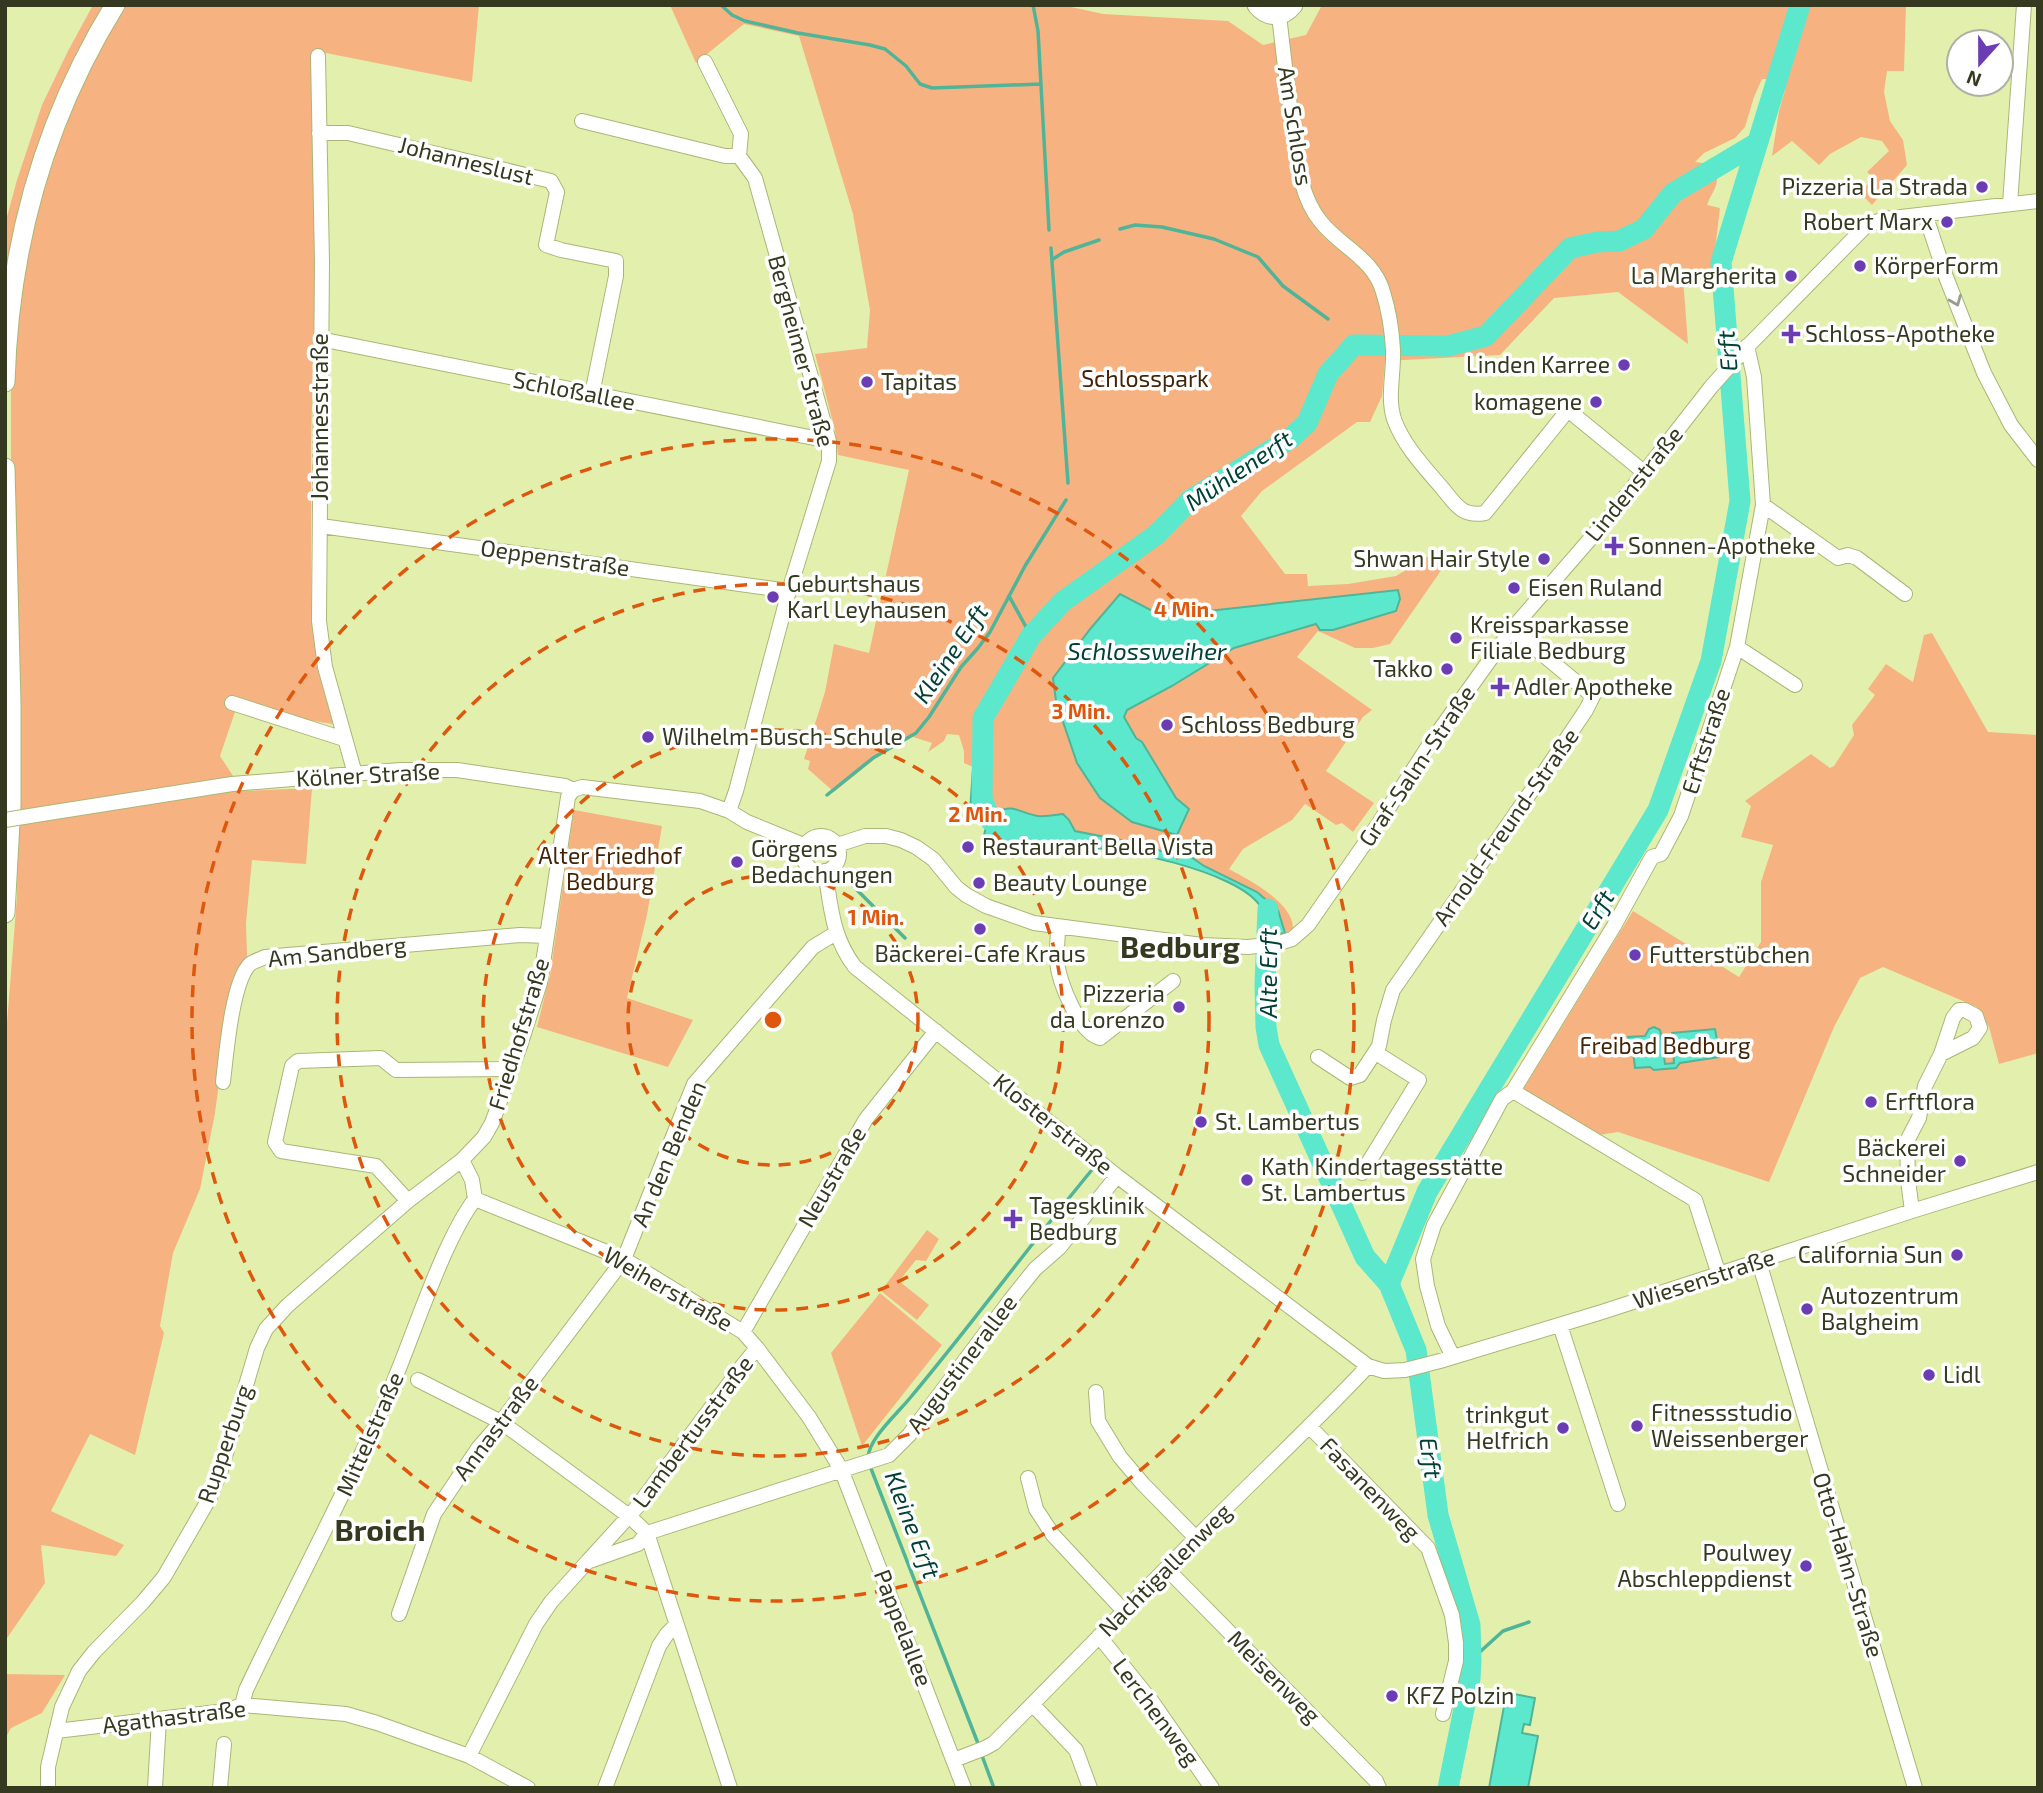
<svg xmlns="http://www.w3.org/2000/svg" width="2043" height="1793" viewBox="0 0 2043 1793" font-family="'Exo 2',sans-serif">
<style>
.green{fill:#f6b381}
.water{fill:#5ce8cc;stroke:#50b498;stroke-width:2}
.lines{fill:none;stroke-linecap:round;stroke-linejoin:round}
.stream{stroke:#50b498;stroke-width:3.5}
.river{stroke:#5ce8cc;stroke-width:21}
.street-casing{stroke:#aab676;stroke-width:16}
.secondary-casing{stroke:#aab676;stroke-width:21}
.street{stroke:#fff;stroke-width:14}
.secondary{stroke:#fff;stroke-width:19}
.street-bridge-casing{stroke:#aab676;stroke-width:16;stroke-linecap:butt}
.street-bridge{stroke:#fff;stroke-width:14}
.oneway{stroke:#9a9c8f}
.ring{fill:none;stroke:#df570d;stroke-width:3.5;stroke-dasharray:12 9}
.poi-dot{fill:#6b3cb3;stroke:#fff;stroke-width:2.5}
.labels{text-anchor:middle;stroke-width:7;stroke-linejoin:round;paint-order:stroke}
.street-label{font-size:23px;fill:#34391f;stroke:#fff}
.poi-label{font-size:23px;fill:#34391f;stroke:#fff;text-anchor:start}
.park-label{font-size:23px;fill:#442407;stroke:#fff}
.water-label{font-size:24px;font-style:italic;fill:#004136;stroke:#fff}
.district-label{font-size:30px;font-weight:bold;fill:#34391f;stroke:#fff}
.centre{fill:#df570d;stroke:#fff;stroke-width:3.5}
.ring-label{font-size:21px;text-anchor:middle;font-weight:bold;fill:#df570d;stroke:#fff;stroke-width:7;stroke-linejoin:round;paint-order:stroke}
</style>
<rect width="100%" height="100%" fill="#e3f0ad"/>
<path class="green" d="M 93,5 L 108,5 L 99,20 L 5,292 L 5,224 L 17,180 L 42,105 L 68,51 Z
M 123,5 L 479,5 L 472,82 L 316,51 L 317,206 L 311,447 L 311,596 L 317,667 L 333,724 L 236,709 L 220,756 L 243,791 L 312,788 L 306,864 L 252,860 L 246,923 L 247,955 L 230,1001 L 215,1113 L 200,1189 L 173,1253 L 160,1326 L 164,1333 L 135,1455 L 90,1434 L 51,1511 L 124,1545 L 116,1556 L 41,1545 L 45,1583 L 5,1641 L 5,1048 L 17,897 L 18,806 L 11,462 L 11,374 L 15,314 L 41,188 L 82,81 Z
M 670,5 L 1062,5 L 1103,14 L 1228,21 L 1263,45 L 1306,35 L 1322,5 L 1906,5 L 1904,71 L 1887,71 L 1884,92 L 1890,121 L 1903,140 L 1907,165 L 1872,205 L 1861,194 L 1872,177 L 1867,172 L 1889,151 L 1882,141 L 1861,137 L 1830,154 L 1819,165 L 1792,141 L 1772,156 L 1779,111 L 1785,90 L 1783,74 L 1771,79 L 1762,79 L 1754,97 L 1745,127 L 1735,138 L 1704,153 L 1695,162 L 1711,164 C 1723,185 1714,186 1707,205 L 1720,208 L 1712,275 L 1683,278 L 1688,344 L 1618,292 L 1554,298 L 1500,355 L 1385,361 L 1382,396 L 1370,422 L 1357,422 L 1262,491 L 1241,516 L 1285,574 L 1307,574 L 1308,586 L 1348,584 L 1396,576 L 1429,556 L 1447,562 L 1390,644 L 1373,648 L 1355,648 L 1318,631 L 1297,657 L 1372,710 L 1363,717 L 1326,771 L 1374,803 L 1353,832 L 1342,823 L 1336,825 L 1305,804 L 1292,820 L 1243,849 L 1229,869 C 1249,880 1294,903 1293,929 L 1285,933 L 1278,910 L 1271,904 L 1256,892 L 1204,866 L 1191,857 L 1167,853 L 1141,844 L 1075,831 L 1069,820 L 1063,814 L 1043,817 L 1026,813 L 998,813 L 993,810 L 984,800 L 980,770 L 964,763 L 964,751 L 959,735 L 947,734 L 944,741 L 928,752 L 932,743 L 910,736 L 886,750 L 834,792 L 808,769 L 810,761 L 804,759 L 825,692 L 834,644 L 869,653 L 909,470 L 838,455 L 835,430 L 815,354 L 867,348 L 870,310 L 853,214 L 799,36 L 744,24 L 696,63 Z
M 1932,633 L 1988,732 L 2038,735 L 2038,1053 L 1999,1064 L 1989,1027 L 1977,1007 L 1883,967 L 1860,978 L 1834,1027 L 1769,1182 L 1618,1132 L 1599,1135 L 1522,1091 L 1633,911 L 1739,977 L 1761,942 L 1761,882 L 1773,845 L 1741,837 L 1751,806 L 1745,801 L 1811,754 L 1830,768 L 1834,766 L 1854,735 L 1852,725 L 1875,695 L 1868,689 L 1886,664 L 1913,682 L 1924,635 Z
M 574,810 L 662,826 L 647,915 L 627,998 L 693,1020 L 668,1067 L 537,1027 L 550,975 Z
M 927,1230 L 939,1239 L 926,1261 L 916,1260 L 899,1281 L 929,1305 L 917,1320 L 881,1291 Z
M 880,1293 L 942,1345 L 862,1446 L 831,1353 Z
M 5,1674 L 65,1675 L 42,1713 L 11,1728 L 5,1739 Z"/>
<path class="water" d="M 1398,590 L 1400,599 L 1396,611 L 1333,630 L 1320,630 L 1316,624 L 1234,648 L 1172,686 L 1127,710 L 1124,717 L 1136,738 L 1142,742 L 1176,798 L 1189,809 L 1177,835 L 1132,822 L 1100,798 L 1077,763 L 1056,701 L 1053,678 L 1091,628 L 1120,594 L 1162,616 Z
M 973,768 L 980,769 C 984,786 980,804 998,812 C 1012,803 1023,814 1038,816 C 1046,817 1055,815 1063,814 L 1069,820 L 1075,831 L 1141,844 L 1167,853 L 1191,857 L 1204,866 L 1257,892 L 1278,910 L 1285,933 L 1262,937 C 1264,926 1266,916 1260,906 C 1238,871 1114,845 1074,847 C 1058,847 1043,854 1027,855 L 1023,851 C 1009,851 996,846 982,844 L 989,814 L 970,811 Z
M 1654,1027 L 1660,1030 L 1661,1034 L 1665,1064 L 1674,1063 L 1672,1033 L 1715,1029 L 1720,1057 L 1680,1063 L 1676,1068 L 1654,1070 L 1650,1067 L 1635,1068 L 1632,1043 L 1629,1041 L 1628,1037 L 1645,1036 L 1649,1029 Z
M 1507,1690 L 1514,1692 L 1514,1694 L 1535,1698 L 1530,1725 L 1524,1724 L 1522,1733 L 1538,1736 L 1528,1788 L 1489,1788 Z"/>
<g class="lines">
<path class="stream" d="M 721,5 L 732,15 L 745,21 L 798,33 L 870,45 L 885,49 L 906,66 L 920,84 L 932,88 L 1041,84
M 1033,5 L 1038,31 L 1049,230
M 1120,229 L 1135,225 L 1162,227 L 1214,239 L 1258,257 L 1283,286 L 1328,319
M 1051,248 L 1068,483
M 1053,259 L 1064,252 L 1099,240
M 1009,596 L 1031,636
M 827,795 L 873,758 L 916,733 L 929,717 L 961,667 L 978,648 L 990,632 L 1025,566 L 1066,500
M 846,879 L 905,938
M 868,1459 C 867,1440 898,1413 910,1398 C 972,1324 1029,1246 1091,1171
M 870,1466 L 979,1746
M 1471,1660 L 1503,1631 L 1529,1622
M 981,1753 L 994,1788"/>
<path class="river" d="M 1013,825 L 991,821 L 982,799 L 983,718 L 1031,636 L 1062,602 L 1156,535 L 1190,500 L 1291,438 L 1307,423 L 1328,374 L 1354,345 L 1448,346 L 1486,336 L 1570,248 L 1597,242 L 1619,241 L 1644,229 L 1673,193 L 1757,143
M 1268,909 L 1265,984 L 1266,1027 L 1269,1045 L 1365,1257 L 1389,1284
M 1448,1788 L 1470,1679 L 1471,1660 L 1470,1625 L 1438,1515 L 1416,1350 L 1389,1284 L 1427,1192 L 1658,810 L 1711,661 L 1740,501 L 1721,262 L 1800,5"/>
<g class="street-casing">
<path id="street" d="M 1279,15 C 1283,50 1287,86 1292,121 C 1297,155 1298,194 1321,222 C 1341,247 1374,259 1383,292 C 1389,311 1392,331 1393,350 C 1394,373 1387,397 1394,419 C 1403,445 1425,468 1443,489 C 1456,505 1462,517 1485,513 L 1568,410 L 1645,473
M 318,56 L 322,262 L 319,621 L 325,667 L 355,774
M 705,62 L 741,134 L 739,156 L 755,178 L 829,441 L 829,461 L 789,591 L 736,791 L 729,811
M 582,121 L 725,156 L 739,156
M 319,133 L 348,133 L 551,181 L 557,192 L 546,245 L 561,250 L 616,261 L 616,276 L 592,394
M 2010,204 L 2024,5
M 1925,214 L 1946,277 L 1984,373 L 2011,425 L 2038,460
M 320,339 L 829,441
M 1763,505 L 1838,558 L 1848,555 L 1857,558 L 1905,594
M 321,526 L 789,591
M 1737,647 L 1795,685
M 232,703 L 344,739
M 42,814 L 232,784 L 400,770 L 457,770 L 565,786 L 573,790 L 582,787 L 700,801 L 729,811 L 747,822 L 806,846
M803 854a18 18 0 1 1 36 0a18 18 0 1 1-36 0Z
M 837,845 L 865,836 L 886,836 L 901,840 L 916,847 L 933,859 L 956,887 L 966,895 L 986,906 L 1034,923 L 1202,945 L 1248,947 L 1276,944 L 1292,939 L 1308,925 L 1377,826 L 1431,742 L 1512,629 L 1611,515 L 1711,387 L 1743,351 L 1855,237 L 1867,225 L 1884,219 L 2038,201
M 825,871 C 831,907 832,937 855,967 L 1117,1176 L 1368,1366 L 1384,1371 L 1405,1370 L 1440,1361 L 1602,1312 L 1912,1211 L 2038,1172
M 1058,928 C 1058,939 1056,951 1057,962 C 1059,982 1079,1033 1100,1038 L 1173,981
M 1318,1057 L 1350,1078 L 1360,1075 L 1379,1046 L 1384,1020 L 1393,990 L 1537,783 L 1586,710 L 1593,696 L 1512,629
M 223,1082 C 226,1056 232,981 250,964 C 254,961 261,959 265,957 L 520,935 L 547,936
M 1513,1091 L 1695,1200 L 1719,1275
M 462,1160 L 472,1180 L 475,1199 L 624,1259 L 743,1332 L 757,1348 L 809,1417 L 841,1469 L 964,1788
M 1362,1173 L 1419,1080 L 1376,1053
M 408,1201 L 376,1166 L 281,1151 L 275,1142 L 292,1066 L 298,1061 L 381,1058 L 396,1070 L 512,1069
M 1912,1211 L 1908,1180 L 1907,1141 L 1919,1118 L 1925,1086 L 1941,1054 L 1973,1038 L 1980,1028 L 1976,1016 L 1965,1010 L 1959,1010 L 1953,1018 L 1941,1054
M 1759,1262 L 1915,1788
M 1560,1325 L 1618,1504
M 743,1332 L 866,1119 L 936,1031
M 1453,1357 L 1438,1326 L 1427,1286 L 1423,1259 L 1434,1225 L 1502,1099 L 1513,1091 L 1614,926 L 1652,857 L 1661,854 L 1681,816 L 1737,647 L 1763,505 L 1754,377 L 1747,346
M 418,1380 L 501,1422 L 629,1516 L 637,1507 L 743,1365 L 757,1348
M 1096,1392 L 1098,1421 L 1120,1457 L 1143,1484 L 1196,1538
M 1310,1427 L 1428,1548 L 1452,1615 L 1456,1643 L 1456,1661 L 1443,1714
M 1028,1478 L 1036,1509 L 1053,1535 L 1124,1611
M 588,1561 L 629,1516 L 647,1533 L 730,1788
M 1167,1569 L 1376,1781 L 1379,1788
M 399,1614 L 434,1514 L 479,1447 L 501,1422 L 624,1259 L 694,1084 L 813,947 L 836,933
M 1099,1636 L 1153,1703 L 1212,1788
M 1032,1704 L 1076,1750 L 1090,1788
M 242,1705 L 246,1690 C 292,1592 344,1497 387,1398 C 407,1351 423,1302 444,1255 C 453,1235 462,1216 475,1199
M 56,1731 L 226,1711 L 242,1705 L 346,1714 L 377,1723 L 469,1756 L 528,1788
M 469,1756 L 536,1624 L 551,1602 L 587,1562 L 638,1544 L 647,1533 L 889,1455 L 909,1435 L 1011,1299 L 1035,1269 L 1059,1248 L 1117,1176
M 954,1760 L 985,1748 L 994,1743 C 1061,1675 1128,1607 1195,1539 C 1252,1481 1312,1426 1368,1366
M 48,1788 L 48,1767 L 62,1707 L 79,1671 L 94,1652 L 143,1602 L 164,1577 L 209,1499 L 221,1470 L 257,1348 L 266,1329 L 287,1306 L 408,1201 L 462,1160 L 484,1137 L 492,1123 L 520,1046 L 540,983 L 568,797 L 573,790
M 155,1788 L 159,1719
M 220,1788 L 224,1744
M 605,1788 L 659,1646 L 667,1634 L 676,1625"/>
</g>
<g class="secondary-casing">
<path id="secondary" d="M 1257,5 C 1268,18 1282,18 1293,5
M 5,382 C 9,247 44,120 115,5
M 5,468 L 11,703 L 11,805 L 5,913"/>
</g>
<use href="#street" class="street"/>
<use href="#secondary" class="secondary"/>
<g class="street-bridge-casing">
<path id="street-bridge" d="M 5,820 L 42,814"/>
</g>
<use href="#street-bridge" class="street-bridge"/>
</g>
<defs><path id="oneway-chevron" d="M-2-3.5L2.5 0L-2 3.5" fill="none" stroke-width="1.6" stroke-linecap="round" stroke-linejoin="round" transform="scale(1.75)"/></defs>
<use class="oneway" href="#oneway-chevron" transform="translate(1956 301) rotate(68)"/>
<g class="ring">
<circle cx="773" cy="1020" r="145"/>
<circle cx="773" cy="1020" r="290"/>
<circle cx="773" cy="1020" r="436"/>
<circle cx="773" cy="1020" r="581"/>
</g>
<g class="poi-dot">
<circle cx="1982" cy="187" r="7"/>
<circle cx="1947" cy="222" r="7"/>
<circle cx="1860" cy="266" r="7"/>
<circle cx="1791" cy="276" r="7"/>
<path d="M1787.5 323.5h7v7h7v7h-7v7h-7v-7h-7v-7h7z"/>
<circle cx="1624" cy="365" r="7"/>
<circle cx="867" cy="382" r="7"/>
<circle cx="1596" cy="402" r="7"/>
<path d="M1610.5 535.5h7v7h7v7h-7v7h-7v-7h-7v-7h7z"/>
<circle cx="1544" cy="559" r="7"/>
<circle cx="1514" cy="588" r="7"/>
<circle cx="773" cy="597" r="7"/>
<circle cx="1456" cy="638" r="7"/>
<circle cx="1447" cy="669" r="7"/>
<path d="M1496.5 676.5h7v7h7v7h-7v7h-7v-7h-7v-7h7z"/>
<circle cx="1167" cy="725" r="7"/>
<circle cx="648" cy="737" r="7"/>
<circle cx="968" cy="847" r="7"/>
<circle cx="737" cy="862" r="7"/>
<circle cx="979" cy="883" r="7"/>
<circle cx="980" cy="929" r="7"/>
<circle cx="1635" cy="955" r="7"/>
<circle cx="1179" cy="1007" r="7"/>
<circle cx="1871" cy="1102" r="7"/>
<circle cx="1201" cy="1122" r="7"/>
<circle cx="1960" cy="1161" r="7"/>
<circle cx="1247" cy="1180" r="7"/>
<path d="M1009.5 1208.5h7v7h7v7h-7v7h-7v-7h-7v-7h7z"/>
<circle cx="1957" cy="1255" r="7"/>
<circle cx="1807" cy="1309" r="7"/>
<circle cx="1929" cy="1375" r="7"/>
<circle cx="1637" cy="1426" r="7"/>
<circle cx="1563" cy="1428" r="7"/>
<circle cx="1806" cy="1566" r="7"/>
<circle cx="1392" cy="1696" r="7"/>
</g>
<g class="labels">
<g class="street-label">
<text transform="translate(1295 126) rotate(81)" y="8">Am Schloss</text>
<text transform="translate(466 161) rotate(14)" y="8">Johanneslust</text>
<text transform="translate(801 351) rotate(75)" y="8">Bergheimer Straße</text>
<text transform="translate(574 391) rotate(11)" y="8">Schloßallee</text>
<text transform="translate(320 417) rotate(-90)" y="8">Johannesstraße</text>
<text transform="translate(1634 484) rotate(-51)" y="8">Lindenstraße</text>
<text transform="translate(555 558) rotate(8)" y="8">Oeppenstraße</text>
<text transform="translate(1706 741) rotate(-72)" y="8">Erftstraße</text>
<text transform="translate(1417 766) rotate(-56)" y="8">Graf-Salm-Straße</text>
<text transform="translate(368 775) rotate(-3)" y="8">Kölner Straße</text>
<text transform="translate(1506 827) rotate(-55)" y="8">Arnold-Freund-Straße</text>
<text transform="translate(337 952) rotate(-6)" y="8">Am Sandberg</text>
<text transform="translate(519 1034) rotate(-73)" y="8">Friedhofstraße</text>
<text transform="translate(1053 1124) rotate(39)" y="8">Klosterstraße</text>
<text transform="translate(669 1154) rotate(-67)" y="8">An den Benden</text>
<text transform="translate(832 1177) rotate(-60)" y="8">Neustraße</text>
<text transform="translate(1704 1279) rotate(-18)" y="8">Wiesenstraße</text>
<text transform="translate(668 1289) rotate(30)" y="8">Weiherstraße</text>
<text transform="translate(962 1364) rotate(-53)" y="8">Augustinerallee</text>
<text transform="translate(496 1428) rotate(-53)" y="8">Annastraße</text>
<text transform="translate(693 1432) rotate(-53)" y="8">Lambertusstraße</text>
<text transform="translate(370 1434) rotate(-66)" y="8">Mittelstraße</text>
<text transform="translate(225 1444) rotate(-71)" y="8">Rupperburg</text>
<text transform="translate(1370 1489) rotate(46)" y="8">Fasanenweg</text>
<text transform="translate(1848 1565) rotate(73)" y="8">Otto-Hahn-Straße</text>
<text transform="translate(1165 1570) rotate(-45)" y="8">Nachtigallenweg</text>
<text transform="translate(903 1628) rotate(69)" y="8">Pappelallee</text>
<text transform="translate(1274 1677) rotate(45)" y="8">Meisenweg</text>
<text transform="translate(1156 1712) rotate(53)" y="8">Lerchenweg</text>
<text transform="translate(174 1717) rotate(-7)" y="8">Agathastraße</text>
</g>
<g class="poi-label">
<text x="1968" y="195" text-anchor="end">Pizzeria La Strada</text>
<text x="1933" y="230" text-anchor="end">Robert Marx</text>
<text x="1874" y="274">KörperForm</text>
<text x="1777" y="284" text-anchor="end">La Margherita</text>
<text x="1805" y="342">Schloss-Apotheke</text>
<text x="1610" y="373" text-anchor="end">Linden Karree</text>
<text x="881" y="390">Tapitas</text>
<text x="1582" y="410" text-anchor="end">komagene</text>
<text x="1628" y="554">Sonnen-Apotheke</text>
<text x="1530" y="567" text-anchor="end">Shwan Hair Style</text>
<text x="787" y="592">Geburtshaus<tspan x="787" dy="26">Karl Leyhausen</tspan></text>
<text x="1528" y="596">Eisen Ruland</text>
<text x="1470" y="633">Kreissparkasse<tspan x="1470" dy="26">Filiale Bedburg</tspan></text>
<text x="1433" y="677" text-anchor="end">Takko</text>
<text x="1514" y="695">Adler Apotheke</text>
<text x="1181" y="733">Schloss Bedburg</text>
<text x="662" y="745">Wilhelm-Busch-Schule</text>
<text x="982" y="855">Restaurant Bella Vista</text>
<text x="751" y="857">Görgens<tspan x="751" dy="26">Bedachungen</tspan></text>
<text x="993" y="891">Beauty Lounge</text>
<text x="980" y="962" text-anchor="middle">Bäckerei-Cafe Kraus</text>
<text x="1649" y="963">Futterstübchen</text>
<text x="1165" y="1002" text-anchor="end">Pizzeria<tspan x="1165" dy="26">da Lorenzo</tspan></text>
<text x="1885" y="1110">Erftflora</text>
<text x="1215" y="1130">St. Lambertus</text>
<text x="1946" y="1156" text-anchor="end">Bäckerei<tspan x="1946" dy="26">Schneider</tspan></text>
<text x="1261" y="1175">Kath Kindertagesstätte<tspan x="1261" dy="26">St. Lambertus</tspan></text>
<text x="1029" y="1214">Tagesklinik<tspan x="1029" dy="26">Bedburg</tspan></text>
<text x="1943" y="1263" text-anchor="end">California Sun</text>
<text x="1821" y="1304">Autozentrum<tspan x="1821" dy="26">Balgheim</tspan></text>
<text x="1943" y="1383">Lidl</text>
<text x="1651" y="1421">Fitnessstudio<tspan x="1651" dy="26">Weissenberger</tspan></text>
<text x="1549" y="1423" text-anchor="end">trinkgut<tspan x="1549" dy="26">Helfrich</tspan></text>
<text x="1792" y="1561" text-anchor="end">Poulwey<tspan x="1792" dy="26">Abschleppdienst</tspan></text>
<text x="1406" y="1704">KFZ Polzin</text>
</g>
<g class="park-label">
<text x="1145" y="387">Schlosspark</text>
<text x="610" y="864">Alter Friedhof<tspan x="610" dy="26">Bedburg</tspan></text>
<text x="1665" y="1054">Freibad Bedburg</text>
</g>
<g class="water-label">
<text transform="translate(1728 351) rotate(-95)" y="8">Erft</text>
<text transform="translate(1239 471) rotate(-34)" y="8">Mühlenerft</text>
<text x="1147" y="660">Schlossweiher</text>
<text transform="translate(951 654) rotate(-56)" y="8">Kleine Erft</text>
<text transform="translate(1598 910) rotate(-59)" y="8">Erft</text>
<text transform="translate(1269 973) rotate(-90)" y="8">Alte Erft</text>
<text transform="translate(1430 1458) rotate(82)" y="8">Erft</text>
<text transform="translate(912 1525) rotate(69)" y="8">Kleine Erft</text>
</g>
<g class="district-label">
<text x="1180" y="958">Bedburg</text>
<text x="380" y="1541">Broich</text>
</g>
</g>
<circle cx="773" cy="1020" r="10" class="centre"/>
<g class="ring-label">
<text x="1184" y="617">4 Min.</text>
<text x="1081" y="719">3 Min.</text>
<text x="978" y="822">2 Min.</text>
<text x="876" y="925">1 Min.</text>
</g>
<rect width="2043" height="1793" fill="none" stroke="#34391f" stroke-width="14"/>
<g transform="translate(1980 63) rotate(201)"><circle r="33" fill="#ffffff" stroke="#aeb0a5" stroke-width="2"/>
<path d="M0-5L12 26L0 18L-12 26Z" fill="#6b3cb3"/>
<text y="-10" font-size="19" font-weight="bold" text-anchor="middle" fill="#34391f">N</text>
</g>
</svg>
